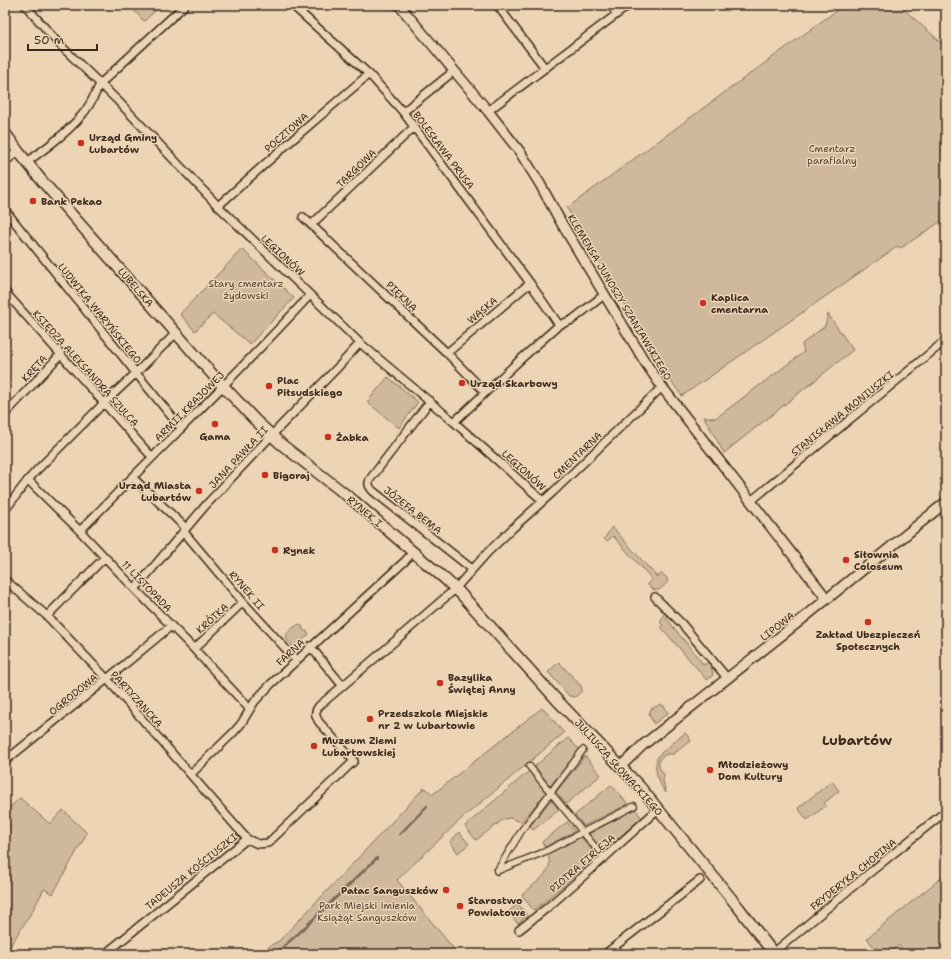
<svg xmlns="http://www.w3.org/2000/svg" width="951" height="959" viewBox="0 0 951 959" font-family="'Shantell Sans',sans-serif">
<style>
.green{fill:#d0b89c;stroke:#86715d}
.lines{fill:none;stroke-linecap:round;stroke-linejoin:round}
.stream{stroke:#7c6855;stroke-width:2.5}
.pedestrian-casing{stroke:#3b2a1e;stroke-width:8}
.minor-casing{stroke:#3b2a1e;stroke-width:10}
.tertiary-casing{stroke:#3b2a1e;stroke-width:12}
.secondary-casing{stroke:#3b2a1e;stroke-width:13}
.pedestrian{stroke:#ecd4b4;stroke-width:5.5}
.minor{stroke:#ecd4b4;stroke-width:7}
.tertiary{stroke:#ecd4b4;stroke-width:9}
.secondary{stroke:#ecd4b4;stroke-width:10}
.poi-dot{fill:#c8321e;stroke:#ecd4b4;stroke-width:1.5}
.labels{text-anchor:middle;stroke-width:3;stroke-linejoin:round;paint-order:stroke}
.street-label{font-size:10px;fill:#3b2a1e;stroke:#ecd4b4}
.poi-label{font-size:10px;font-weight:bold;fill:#3b2a1e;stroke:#ecd4b4;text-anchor:start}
.park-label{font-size:10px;fill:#513f31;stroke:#ecd4b4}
.district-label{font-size:14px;font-weight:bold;fill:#3b2a1e;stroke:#ecd4b4}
</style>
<rect width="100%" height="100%" fill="#ecd4b4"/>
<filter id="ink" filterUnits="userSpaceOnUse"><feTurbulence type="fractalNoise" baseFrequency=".025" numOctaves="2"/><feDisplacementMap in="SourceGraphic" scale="8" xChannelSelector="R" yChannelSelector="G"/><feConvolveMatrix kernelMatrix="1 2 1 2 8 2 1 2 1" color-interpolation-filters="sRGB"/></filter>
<g filter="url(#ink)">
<path class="green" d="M 131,5 L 162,5 L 144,21 L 130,6 Z
M 844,5 L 899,5 L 946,47 L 946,218 L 901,248 L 898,246 L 682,396 L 664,372 L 567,208 Z
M 242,249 L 294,298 L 250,344 L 213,314 L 195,331 L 180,314 Z
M 828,314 L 853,350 L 724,453 L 704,417 L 716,418 L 804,352 L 802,344 L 825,326 Z
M 388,377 L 418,402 L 399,428 L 367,402 Z
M 612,527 L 657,577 L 661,574 C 665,575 667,577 668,581 C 661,591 655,594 647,584 L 652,579 L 613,536 L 607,541 L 604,539 Z
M 666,610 L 671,614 L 666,618 L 704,665 L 708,662 L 711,665 L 713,675 L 711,677 L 707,680 L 661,627 L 663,625 L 660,622 Z
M 299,624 L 302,626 L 304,631 L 308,632 L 309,634 L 296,646 C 293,646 291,645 288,641 C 282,634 293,628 299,624 Z
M 559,662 L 581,686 L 582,691 L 575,697 L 569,696 L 548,672 Z
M 661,704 L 662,706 L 664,706 L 668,713 L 654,724 L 649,714 L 651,709 Z
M 542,708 L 544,711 L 545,710 L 564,733 L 460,820 L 397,880 L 458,954 L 261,954 L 271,945 L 279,941 L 323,895 L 424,788 L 427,789 L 432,795 Z
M 685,733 L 689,737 L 689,738 L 691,741 L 673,754 C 659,753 654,764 664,774 L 663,781 L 666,793 C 658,783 651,765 660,754 Z
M 568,738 L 580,750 L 550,786 L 535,766 Z
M 585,756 L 601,775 L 566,804 L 556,792 Z
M 529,771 L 546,793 L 521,822 L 510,818 L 504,819 L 476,840 L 465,826 Z
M 832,781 L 839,791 L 824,803 L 826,806 L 807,820 L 798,808 Z
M 611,785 L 628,804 L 584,826 L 575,815 Z
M 20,798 L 50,824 L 63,810 L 87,833 L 53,894 L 44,889 L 33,910 L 5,954 L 5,834 L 11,826 L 5,822 L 5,812 Z
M 551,800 L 559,810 L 533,830 L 530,826 Z
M 635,809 L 642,818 L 603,851 L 589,834 Z
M 567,822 L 575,831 L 545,847 L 542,842 Z
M 459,832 L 469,844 L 458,853 L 450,842 Z
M 581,837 L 597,856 L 537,908 L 533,910 L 522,895 C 529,888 546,877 549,867 C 550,862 549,859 548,854 Z
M 946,874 L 946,942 L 932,954 L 906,954 L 899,945 L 888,954 L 879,954 L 867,938 Z
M 518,904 L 527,915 L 519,923 L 517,923 L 508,912 Z"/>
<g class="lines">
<path class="stream" d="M 400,834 L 427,806
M 275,954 L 300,932 L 377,858"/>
<g class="pedestrian-casing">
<path id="pedestrian" d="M 529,766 L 604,858
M 497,871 L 544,852 L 634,806
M 497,871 L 522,830 L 583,750"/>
</g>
<g class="minor-casing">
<path id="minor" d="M 25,5 L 59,44 L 118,101 L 218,206 L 360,343 L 454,422 L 543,501
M 292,5 L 369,74 L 403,112 L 530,283 L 559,325
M 497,5 L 545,68
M 610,5 L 617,14
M 488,111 L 629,5
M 403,112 L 454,71
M 5,162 L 18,151
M 27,162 C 46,148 67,133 82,115 C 90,106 95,95 100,84 L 185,5
M 218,206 L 284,147 L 369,74
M 5,210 L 136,373 L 181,428
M 303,217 L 447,353 L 485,392
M 312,224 L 414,127
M 5,292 L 152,457
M 447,353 L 530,283
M 430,401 L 371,478 C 367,483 369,487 373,491 L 472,569
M 5,414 L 61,354
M 454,422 L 521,359 L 559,325 L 572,320 L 604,295
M 132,477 L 186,528
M 28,480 L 80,531 L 135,589 L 194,649 L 246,705 L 250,709
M 751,501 L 946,340
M 5,510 L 28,480 L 36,471 L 104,403 L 136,373 L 176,333
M 80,531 C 156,452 236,376 310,295
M 184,532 L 243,602 L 296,660
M 5,580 L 47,616 L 107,679 L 247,839 L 258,844 L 268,843 L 354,761 L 319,722 C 315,715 314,713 319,706 L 380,654 L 455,589 L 488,552 L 513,528 L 553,492 L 662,387
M 135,589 L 205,506 L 268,439 L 339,366 L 360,343
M 655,597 L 682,624 L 728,679
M 47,616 L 105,557
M 310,646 L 342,685
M 194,649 L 243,602
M 5,761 L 107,679 L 171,626
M 191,774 L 233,733 L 241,724 L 255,701 L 271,684 L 405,561 L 413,552
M 519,930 L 548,907 L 604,858 L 658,809
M 105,954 L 247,839
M 605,954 L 700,880
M 772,954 L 868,874 L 946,811"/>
</g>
<g class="tertiary-casing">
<path id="tertiary" d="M 399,5 L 488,111 L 520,152 L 540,184 L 562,224 L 645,362 L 662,387 L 827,599
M 620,767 L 643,745 L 806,616 L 946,502"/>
</g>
<g class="secondary-casing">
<path id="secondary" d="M 5,133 L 18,151 L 42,181 L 213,375 L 254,419 L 281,444 L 354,501 L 413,552 L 445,579 L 461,594 L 556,699 L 640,787 L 739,908 L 774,954"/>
</g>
<use href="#pedestrian" class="pedestrian"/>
<use href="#minor" class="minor"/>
<use href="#tertiary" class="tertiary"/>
<use href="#secondary" class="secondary"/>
</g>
</g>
<g class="poi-dot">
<circle cx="81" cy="143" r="4"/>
<circle cx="33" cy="201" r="4"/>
<circle cx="703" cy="303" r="4"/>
<circle cx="462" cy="383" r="4"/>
<circle cx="269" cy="386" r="4"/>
<circle cx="215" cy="424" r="4"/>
<circle cx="328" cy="437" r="4"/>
<circle cx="265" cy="475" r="4"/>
<circle cx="199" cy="491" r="4"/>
<circle cx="275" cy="550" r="4"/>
<circle cx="846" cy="560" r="4"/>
<circle cx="868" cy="622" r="4"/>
<circle cx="440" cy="683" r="4"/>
<circle cx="370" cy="719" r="4"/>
<circle cx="314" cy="746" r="4"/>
<circle cx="710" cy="770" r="4"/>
<circle cx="446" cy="890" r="4"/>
<circle cx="460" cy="906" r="4"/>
</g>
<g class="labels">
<g class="street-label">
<text transform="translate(286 132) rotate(-41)" y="4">POCZTOWA</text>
<text transform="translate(444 150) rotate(53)" y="4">BOLESŁAWA PRUSA</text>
<text transform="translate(356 168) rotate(-44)" y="4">TARGOWA</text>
<text transform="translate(283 255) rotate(43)" y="4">LEGIONÓW</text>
<text transform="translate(136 287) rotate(49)" y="4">LUBELSKA</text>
<text transform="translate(402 296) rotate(44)" y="4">PIĘKNA</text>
<text transform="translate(620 297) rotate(59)" y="4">KLEMENSA JUNOSZY SZANIAWSKIEGO</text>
<text transform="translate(482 310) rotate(-40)" y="4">WĄSKA</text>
<text transform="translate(100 313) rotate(51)" y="4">LUDWIKA WARYŃSKIEGO</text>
<text transform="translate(34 368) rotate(-47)" y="4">KRĘTA</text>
<text transform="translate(86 368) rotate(48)" y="4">KSIĘDZA ALEKSANDRA SZULCA</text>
<text transform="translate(189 406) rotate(-45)" y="4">ARMII KRAJOWEJ</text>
<text transform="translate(842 413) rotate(-39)" y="4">STANISŁAWA MONIUSZKI</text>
<text transform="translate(577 455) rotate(-44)" y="4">CMENTARNA</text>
<text transform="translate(238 457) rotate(-47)" y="4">JANA PAWŁA II</text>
<text transform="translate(524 470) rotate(42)" y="4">LEGIONÓW</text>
<text transform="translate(413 510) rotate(38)" y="4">JÓZEFA BEMA</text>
<text transform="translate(365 511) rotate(40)" y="4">RYNEK I</text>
<text transform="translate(147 586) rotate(46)" y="4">11 LISTOPADA</text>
<text transform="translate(247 590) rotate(49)" y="4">RYNEK II</text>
<text transform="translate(212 618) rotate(-43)" y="4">KRÓTKA</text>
<text transform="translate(777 626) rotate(-38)" y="4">LIPOWA</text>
<text transform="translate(290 652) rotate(-43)" y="4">FARNA</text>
<text transform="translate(73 694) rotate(-39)" y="4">OGRODOWA</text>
<text transform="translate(137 699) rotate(48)" y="4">PARTYZANCKA</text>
<text transform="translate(619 767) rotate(48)" y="4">JULIUSZA SŁOWACKIEGO</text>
<text transform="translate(582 863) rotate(-41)" y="4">PIOTRA FIRLEJA</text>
<text transform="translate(191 871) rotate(-39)" y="4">TADEUSZA KOŚCIUSZKI</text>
<text transform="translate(853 874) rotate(-39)" y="4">FRYDERYKA CHOPINA</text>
</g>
<g class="poi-label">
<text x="89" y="141">Urząd Gminy<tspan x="89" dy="12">Lubartów</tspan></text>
<text x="41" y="205">Bank Pekao</text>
<text x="711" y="301">Kaplica<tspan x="711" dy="12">cmentarna</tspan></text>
<text x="277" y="384">Plac<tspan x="277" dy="12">Piłsudskiego</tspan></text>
<text x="470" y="387">Urząd Skarbowy</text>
<text x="215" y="440" text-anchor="middle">Gama</text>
<text x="336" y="441">Żabka</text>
<text x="273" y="479">Bigoraj</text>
<text x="191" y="489" text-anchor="end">Urząd Miasta<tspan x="191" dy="12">Lubartów</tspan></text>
<text x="283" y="554">Rynek</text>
<text x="854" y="558">Siłownia<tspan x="854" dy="12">Coloseum</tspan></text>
<text x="868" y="638" text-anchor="middle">Zakład Ubezpieczeń<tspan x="868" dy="12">Społecznych</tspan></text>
<text x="448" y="681">Bazylika<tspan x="448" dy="12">Świętej Anny</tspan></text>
<text x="378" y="717">Przedszkole Miejskie<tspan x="378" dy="12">nr 2 w Lubartowie</tspan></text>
<text x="322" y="744">Muzeum Ziemi<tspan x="322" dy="12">Lubartowskiej</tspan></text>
<text x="718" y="768">Młodzieżowy<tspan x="718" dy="12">Dom Kultury</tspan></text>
<text x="438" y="894" text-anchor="end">Pałac Sanguszków</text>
<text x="468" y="904">Starostwo<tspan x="468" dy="12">Powiatowe</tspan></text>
</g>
<g class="park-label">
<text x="832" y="152">Cmentarz<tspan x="832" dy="12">parafialny</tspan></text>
<text x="246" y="287">Stary cmentarz<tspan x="246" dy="12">żydowski</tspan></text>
<text x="367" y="909">Park Miejski imienia<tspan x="367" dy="12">Książąt Sanguszków</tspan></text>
</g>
<g class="district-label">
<text x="857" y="745">Lubartów</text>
</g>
</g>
<rect width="951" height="959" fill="none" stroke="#ecd4b4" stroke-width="20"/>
<rect x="10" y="10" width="931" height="939" fill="none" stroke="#3b2a1e" stroke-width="1.5" filter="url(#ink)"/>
<path d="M28 44v6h69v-6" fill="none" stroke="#3b2a1e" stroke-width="2"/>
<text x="34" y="44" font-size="12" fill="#3b2a1e" stroke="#ecd4b4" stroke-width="3" paint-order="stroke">50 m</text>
</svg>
